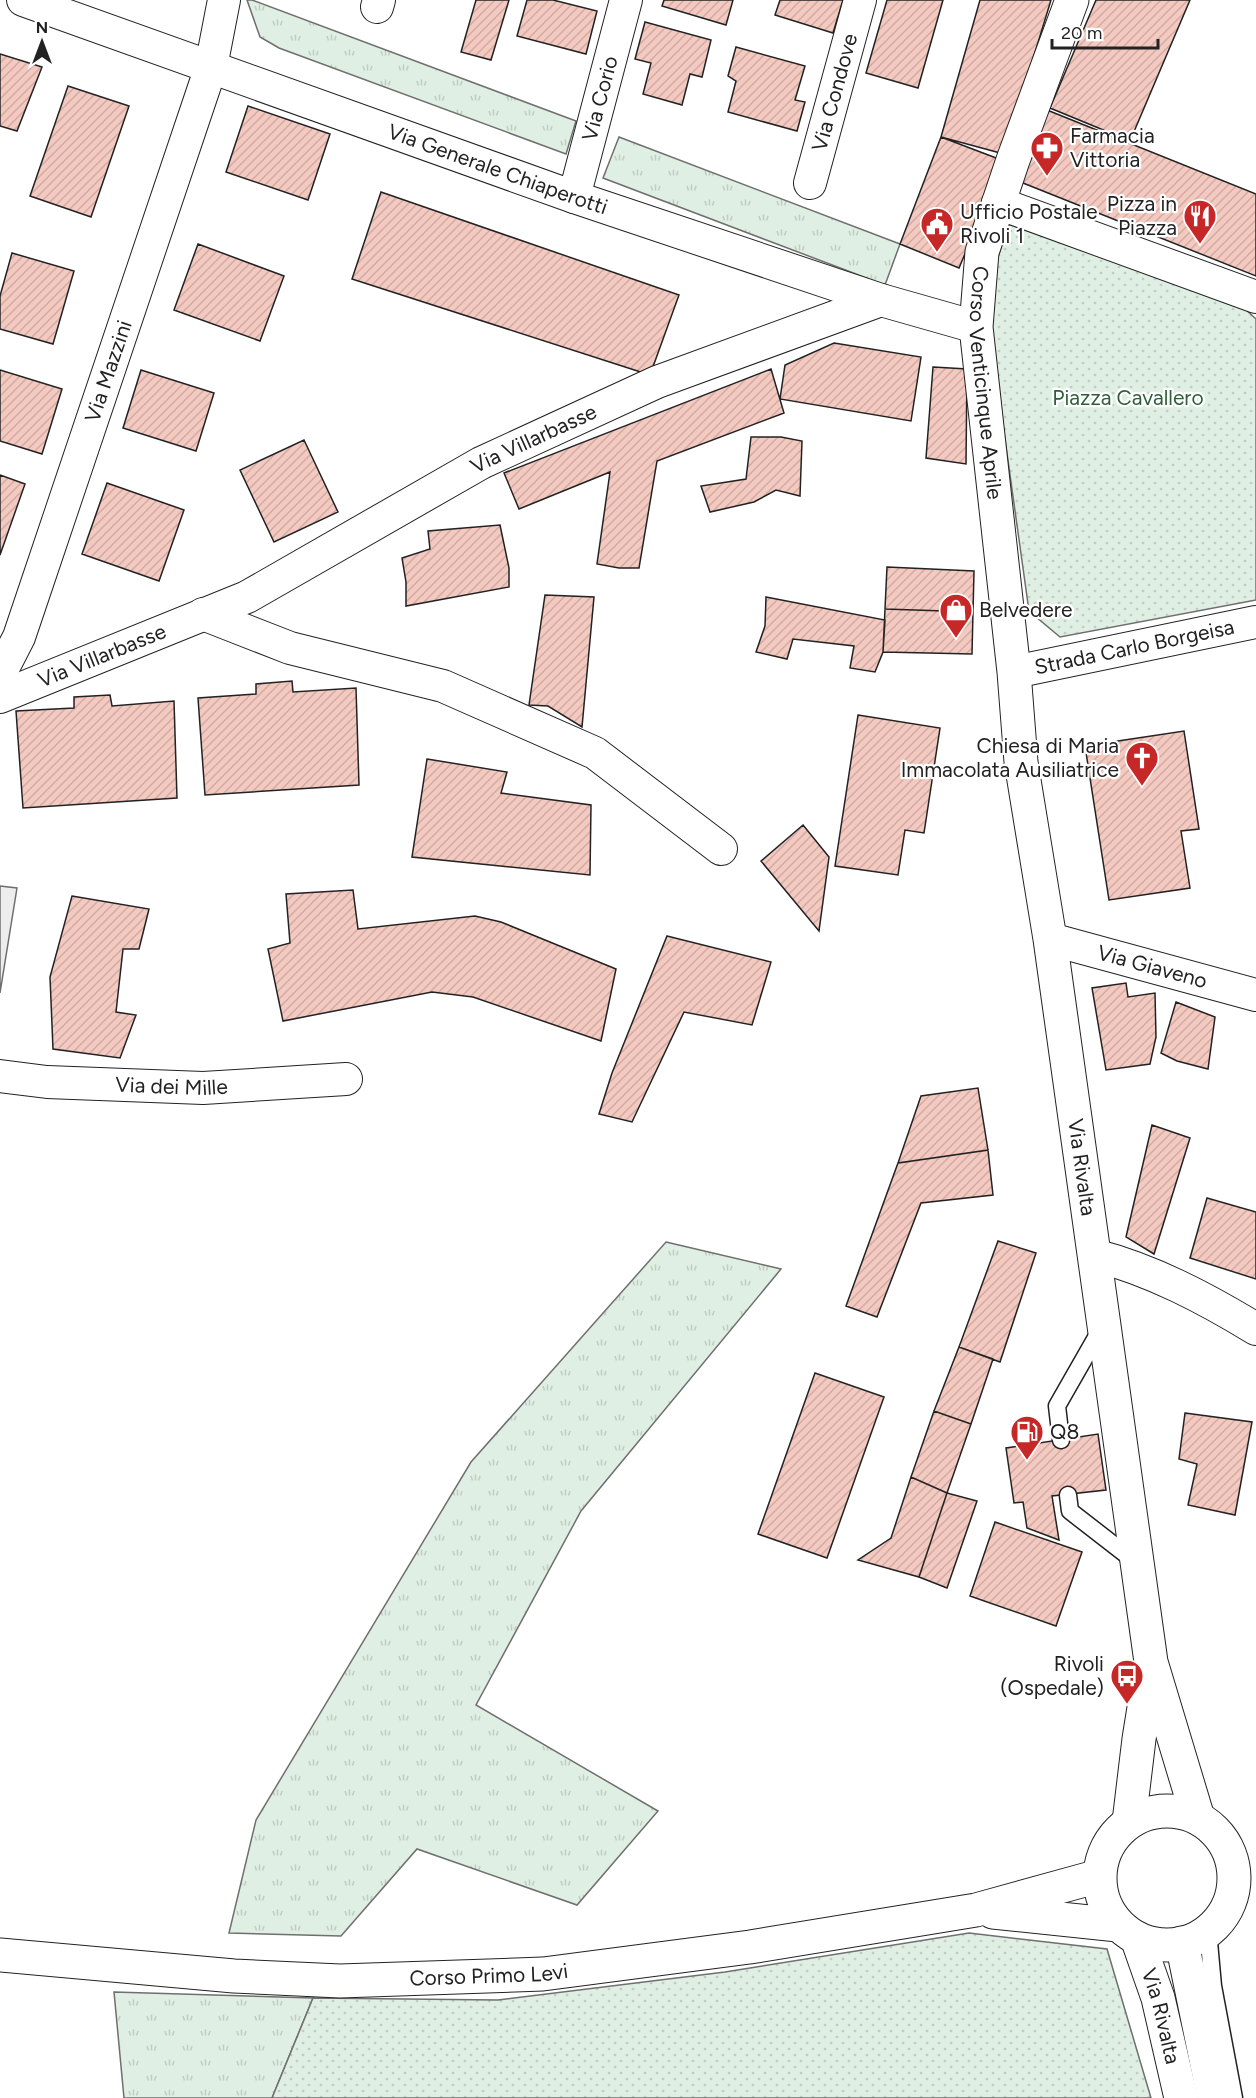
<svg xmlns="http://www.w3.org/2000/svg" width="1256" height="2098" viewBox="0 0 1256 2098" font-family="Figtree,sans-serif">
<style>
.grass{fill:url(#grass-tufts);stroke:#6f6f6f;stroke-width:1.5}
.park{fill:url(#park-dots);stroke:#6f6f6f;stroke-width:1.5}
.parking{fill:#ededed;stroke:#6f6f6f;stroke-width:1.5}
.building{fill:url(#building-hatch);stroke:#222;stroke-width:1.5}
.lines{fill:none;stroke-linecap:round;stroke-linejoin:round}
.service-casing{stroke:#222;stroke-width:19}
.minor-casing{stroke:#222;stroke-width:34}
.tertiary-casing{stroke:#222;stroke-width:35}
.secondary-casing{stroke:#222;stroke-width:35}
.service{stroke:#fff;stroke-width:16}
.minor{stroke:#fff;stroke-width:32}
.tertiary{stroke:#fff;stroke-width:33}
.secondary{stroke:#fff;stroke-width:33}
.labels{text-anchor:middle;stroke-width:4.5;stroke-linejoin:round;paint-order:stroke}
.street-label{font-size:21px;fill:#222;stroke:#fff}
.poi-label{font-size:21px;fill:#222;stroke:#fff;text-anchor:start}
.park-label{font-size:21px;fill:#2f5e38;stroke:#fff}
</style>
<defs>
<pattern id="grass-tufts" width="24" height="20" patternUnits="userSpaceOnUse" patternTransform="scale(1.5)"><rect width="24" height="20" fill="#e0efe3"/><path d="M3 7l-1-3M5 7V3M7 7l1-3M15 17l-1-3M17 17v-4M19 17l1-3" fill="none" stroke="#c0cdc2"/></pattern>
<pattern id="park-dots" width="8" height="8" patternUnits="userSpaceOnUse" patternTransform="scale(1.5)"><rect width="8" height="8" fill="#e0efe3"/><path d="M2 2h.1M6 6h.1" fill="none" stroke="#c0cdc2" stroke-width="1.8" stroke-linecap="round"/></pattern>
<pattern id="building-hatch" width="6" height="6" patternUnits="userSpaceOnUse" patternTransform="scale(1.5)"><rect width="6" height="6" fill="#f3c9c0"/><path d="M-1 1l2-2M0 6l6-6M5 7l2-2" fill="none" stroke="#d0aca5"/></pattern>
</defs>
<rect width="100%" height="100%" fill="#fff"/>
<path class="grass" d="M 247,0 L 252,0 L 576,121 L 566,154 L 279,48 L 260,37 Z
M 619,137 L 900,244 L 885,285 L 603,178 Z
M 666,1242 L 781,1269 L 581,1511 L 476,1705 L 658,1811 L 577,1905 L 417,1849 L 341,1936 L 229,1933 L 256,1820 L 471,1462 Z
M 114,1992 L 313,1998 L 272,2098 L 124,2098 Z"/>
<path class="park" d="M 1009,224 L 1073,240 L 1235,300 L 1256,319 L 1256,600 L 1060,637 L 1029,611 L 985,296 Z
M 969,1933 L 1107,1949 L 1151,2098 L 272,2098 L 313,1998 L 498,2000 L 725,1972 Z"/>
<path class="parking" d="M 0,886 L 17,888 L 0,993 Z"/>
<path class="building" d="M 476,0 L 509,0 L 491,60 L 461,52 Z
M 527,0 L 553,0 L 597,11 L 586,54 L 517,36 Z
M 664,0 L 733,0 L 726,25 L 662,6 Z
M 780,0 L 843,0 L 833,33 L 775,15 Z
M 887,0 L 943,0 L 918,88 L 866,73 Z
M 980,0 L 1051,0 L 1004,154 L 941,137 Z
M 1096,0 L 1190,0 L 1130,141 L 1050,108 Z
M 645,22 L 711,40 L 702,77 L 690,74 L 682,105 L 643,94 L 651,63 L 635,59 Z
M 736,47 L 805,66 L 795,100 L 805,102 L 797,131 L 728,112 L 736,81 L 728,76 Z
M 0,54 L 42,67 L 17,131 L 0,126 Z
M 68,86 L 129,106 L 91,217 L 30,196 Z
M 248,106 L 330,134 L 308,200 L 226,172 Z
M 1047,110 L 1256,194 L 1256,276 L 1018,181 Z
M 941,137 L 1004,161 L 959,268 L 900,244 Z
M 381,192 L 679,295 L 650,375 L 352,279 Z
M 198,244 L 284,276 L 260,341 L 174,310 Z
M 12,253 L 74,271 L 53,344 L 0,329 L 0,296 Z
M 834,343 L 921,357 L 911,421 L 780,399 L 785,365 Z
M 933,367 L 967,369 L 966,464 L 926,458 Z
M 771,369 L 784,413 L 657,461 L 639,568 L 619,568 L 597,564 L 610,472 L 519,509 L 504,473 Z
M 0,370 L 62,389 L 42,454 L 0,441 Z
M 141,370 L 214,393 L 196,451 L 123,428 Z
M 751,437 L 781,437 L 802,441 L 800,496 L 776,490 L 754,502 L 710,512 L 701,486 L 746,479 Z
M 304,440 L 338,512 L 274,542 L 240,470 Z
M 0,475 L 25,484 L 0,555 Z
M 107,483 L 184,510 L 159,581 L 82,554 Z
M 500,525 L 509,568 L 509,587 L 406,606 L 406,582 L 402,558 L 430,549 L 428,531 Z
M 887,567 L 974,571 L 973,612 L 885,609 Z
M 545,595 L 594,597 L 582,727 L 548,706 L 529,705 Z
M 766,597 L 885,620 L 883,652 L 875,672 L 850,668 L 854,646 L 793,639 L 787,659 L 756,652 L 765,626 Z
M 885,609 L 973,612 L 972,654 L 883,652 Z
M 292,681 L 293,692 L 356,688 L 359,785 L 205,795 L 198,698 L 256,694 L 256,684 Z
M 110,695 L 112,706 L 174,701 L 177,798 L 23,808 L 16,711 L 74,708 L 74,697 Z
M 858,715 L 940,728 L 924,833 L 905,830 L 898,875 L 835,866 Z
M 1184,731 L 1199,829 L 1181,831 L 1190,888 L 1109,900 L 1085,746 Z
M 427,759 L 507,772 L 501,793 L 591,805 L 590,875 L 412,857 Z
M 803,825 L 829,857 L 819,931 L 761,861 Z
M 353,890 L 358,929 L 475,916 L 501,922 L 616,969 L 601,1041 L 473,997 L 432,992 L 283,1021 L 268,949 L 290,943 L 286,894 Z
M 72,896 L 149,909 L 139,949 L 123,949 L 116,1012 L 136,1015 L 120,1058 L 53,1049 L 50,977 Z
M 667,936 L 771,962 L 752,1025 L 684,1012 L 632,1122 L 599,1114 L 612,1073 Z
M 1126,983 L 1128,997 L 1155,993 L 1156,1037 L 1150,1064 L 1106,1070 L 1092,988 Z
M 1176,1002 L 1215,1017 L 1208,1069 L 1177,1061 L 1161,1053 Z
M 978,1088 L 988,1150 L 898,1163 L 921,1096 Z
M 1152,1125 L 1190,1138 L 1154,1254 L 1126,1237 Z
M 988,1150 L 993,1195 L 921,1203 L 877,1317 L 846,1306 L 898,1163 Z
M 1207,1198 L 1256,1212 L 1256,1279 L 1190,1258 Z
M 998,1241 L 1036,1253 L 1000,1362 L 959,1347 Z
M 959,1347 L 993,1359 L 971,1424 L 934,1411 Z
M 815,1373 L 884,1397 L 827,1558 L 758,1534 Z
M 934,1411 L 971,1424 L 947,1493 L 911,1477 Z
M 1185,1413 L 1252,1422 L 1235,1515 L 1188,1505 L 1197,1464 L 1179,1459 Z
M 1098,1434 L 1106,1490 L 1052,1496 L 1059,1540 L 1027,1528 L 1023,1502 L 1014,1503 L 1006,1448 Z
M 911,1477 L 947,1493 L 919,1577 L 858,1560 L 891,1538 Z
M 947,1493 L 977,1501 L 947,1588 L 919,1577 Z
M 995,1522 L 1082,1552 L 1056,1626 L 970,1596 Z"/>
<g class="lines">
<g class="service-casing">
<path id="service" d="M 1061,1440 L 1057,1406 L 1101,1329
M 1068,1495 L 1070,1511 L 1137,1563
M 1212,1929 L 1209,1942 L 1213,1986 L 1234,2098"/>
</g>
<g class="minor-casing">
<g id="minor">
<path id="s1" d="M 23,0 L 574,197 L 881,300 L 976,327"/>
<path d="M 377,7 L 379,0"/>
<path id="s2" d="M 810,183 L 860,0"/>
<path id="s3" d="M 574,197 L 626,0"/>
<path d="M 998,203 L 1256,297"/>
<path d="M 203,614 L 290,648 L 443,686 L 595,753 L 721,849"/>
<path id="s4" d="M 1014,672 L 1256,622"/>
<path id="s5" d="M 0,674 L 19,637 L 211,67 L 224,0"/>
<path id="s6" d="M 0,697 L 247,597 L 481,463 L 657,382 L 881,300"/>
<path id="s7" d="M 1050,939 L 1256,995"/>
<path id="s8" d="M 0,1076 L 47,1082 L 203,1088 L 346,1079"/>
<path d="M 1094,1255 C 1152,1270 1205,1298 1256,1329"/>
</g>
</g>
<g class="tertiary-casing">
<g id="tertiary">
<path id="s9" d="M 1072,0 L 1013,160 L 982,252 L 976,327 L 1014,672 L 1021,762 L 1050,939 L 1151,1662 L 1198,1818"/>
<path d="M 1129,1822 L 1139,1739 L 1150,1670"/>
<path d="M 993,1912 L 1118,1925"/>
<path id="s10" d="M 0,1955 L 234,1976 L 340,1981 L 543,1974 L 750,1947 L 976,1910 L 1099,1876"/>
</g>
</g>
<g class="secondary-casing">
<g id="secondary">
<circle cx="1167" cy="1878" r="67"/>
<path id="s11" d="M 1137,1938 L 1158,1998 L 1181,2098"/>
<path d="M 1182,1943 L 1214,2098"/>
</g>
</g>
<use href="#service" class="service"/>
<use href="#minor" class="minor"/>
<use href="#tertiary" class="tertiary"/>
<use href="#secondary" class="secondary"/>
</g>
<defs>
<g id="pharmacy-pin" transform="scale(1.725)"><path d="M0 17L-7.5 6A9.5 9.5 0 1 1 7.5 6Z" fill="#c62828" stroke="#fff"/><path d="M-2-6h4v4h4v4h-4v4h-4v-4h-4v-4h4Z" fill="#fff"/></g>
<g id="restaurant-pin" transform="scale(1.725)"><path d="M0 17L-7.5 6A9.5 9.5 0 1 1 7.5 6Z" fill="#c62828" stroke="#fff"/><path d="M-5-6h1v4h1v-4h1v4h1v-4h1v5L-1.5 .5V6h-2V.5L-5-1ZM5-6V6H3V1.5H1.5Q1.5-4 5-6Z" fill="#fff"/></g>
<g id="civic-pin" transform="scale(1.725)"><path d="M0 17L-7.5 6A9.5 9.5 0 1 1 7.5 6Z" fill="#c62828" stroke="#fff"/><path d="M-.6-6.5H3V-4.5H.6V-3L4-1V1h2V6H-6V1h2V-1L-.6-3ZM-1.2 2.5V6h2.4V2.5Z" fill="#fff"/></g>
<g id="shop-pin" transform="scale(1.725)"><path d="M0 17L-7.5 6A9.5 9.5 0 1 1 7.5 6Z" fill="#c62828" stroke="#fff"/><path d="M-5-2.5h2.3a2.7 3.5 0 0 1 5.4 0H5L5.5 6h-11ZM-1.5-2.5h3a1.5 2.3 0 0 0-3 0Z" fill="#fff"/></g>
<g id="church-pin" transform="scale(1.725)"><path d="M0 17L-7.5 6A9.5 9.5 0 1 1 7.5 6Z" fill="#c62828" stroke="#fff"/><path d="M-1.2-6h2.4v3.5h3.3v2.4h-3.3V6h-2.4V-.1h-3.3v-2.4h3.3Z" fill="#fff"/></g>
<g id="fuel-pin" transform="scale(1.725)"><path d="M0 17L-7.5 6A9.5 9.5 0 1 1 7.5 6Z" fill="#c62828" stroke="#fff"/><path d="M-5.5-6h7V0h2V4h1.3V-2.5L3-4.5l.8-.8L6-3V5H2.5V1h-1V6h-7ZM-4.2-4.7v3.2H.2V-4.7Z" fill="#fff"/></g>
<g id="bus-pin" transform="scale(1.725)"><path d="M0 17L-7.5 6A9.5 9.5 0 1 1 7.5 6Z" fill="#c62828" stroke="#fff"/><path d="M-5-6H5V4H4V6H2V4H-2V6H-4V4H-5ZM-3.5-4V0h7V-4ZM-3.5 1.2v1.5H-2V1.2ZM2 1.2v1.5H3.5V1.2Z" fill="#fff"/></g>
</defs>
<g fill-rule="evenodd">
<use href="#pharmacy-pin" x="1047" y="148"/>
<use href="#restaurant-pin" x="1200" y="216"/>
<use href="#civic-pin" x="937" y="224"/>
<use href="#shop-pin" x="956" y="610"/>
<use href="#church-pin" x="1142" y="758"/>
<use href="#fuel-pin" x="1027" y="1432"/>
<use href="#bus-pin" x="1127" y="1676"/>
</g>
<g class="labels">
<g class="street-label">
<text dy="7" stroke="none"><textPath href="#s2" startOffset="94">Via Condove</textPath></text>
<text dy="7" stroke="none"><textPath href="#s3" startOffset="102">Via Corio</textPath></text>
<text dy="7" stroke="none"><textPath href="#s1" startOffset="504">Via Generale Chiaperotti</textPath></text>
<text dy="7" stroke="none"><textPath href="#s5" startOffset="322">Via Mazzini</textPath></text>
<text dy="7" stroke="none"><textPath href="#s9" startOffset="399">Corso Venticinque Aprile</textPath></text>
<text dy="7" stroke="none"><textPath href="#s6" startOffset="594">Via Villarbasse</textPath></text>
<text dy="7" stroke="none"><textPath href="#s4" startOffset="123">Strada Carlo Borgeisa</textPath></text>
<text dy="7" stroke="none"><textPath href="#s6" startOffset="110">Via Villarbasse</textPath></text>
<text dy="7" stroke="none"><textPath href="#s7" startOffset="106">Via Giaveno</textPath></text>
<text dy="7" stroke="none"><textPath href="#s8" startOffset="172">Via dei Mille</textPath></text>
<text dy="7" stroke="none"><textPath href="#s9" startOffset="1190">Via Rivalta</textPath></text>
<text dy="7" stroke="none"><textPath href="#s10" startOffset="490">Corso Primo Levi</textPath></text>
<text dy="7" stroke="none"><textPath href="#s11" startOffset="82">Via Rivalta</textPath></text>
</g>
<g class="poi-label">
<text x="1070" y="143">Farmacia<tspan x="1070" dy="24">Vittoria</tspan></text>
<text x="1177" y="211" text-anchor="end">Pizza in<tspan x="1177" dy="24">Piazza</tspan></text>
<text x="960" y="219">Ufficio Postale<tspan x="960" dy="24">Rivoli 1</tspan></text>
<text x="979" y="617">Belvedere</text>
<text x="1119" y="753" text-anchor="end">Chiesa di Maria<tspan x="1119" dy="24">Immacolata Ausiliatrice</tspan></text>
<text x="1050" y="1439">Q8</text>
<text x="1104" y="1671" text-anchor="end">Rivoli<tspan x="1104" dy="24">(Ospedale)</tspan></text>
</g>
<g class="park-label">
<text x="1128" y="405">Piazza Cavallero</text>
</g>
</g>
<g transform="translate(42 42)" stroke="#ffffff" stroke-width="4.5" paint-order="stroke">
<path d="M0-4.5L10 22L0 15L-10 22Z" fill="#222222"/>
<text y="-9" font-size="16" font-weight="bold" text-anchor="middle" fill="#222222">N</text>
</g>
<path d="M1052 39v9h106v-9" fill="none" stroke="#222222" stroke-width="3"/>
<text x="1061" y="39" font-size="18" fill="#222222" stroke="#ffffff" stroke-width="4.5" paint-order="stroke">20 m</text>
</svg>
